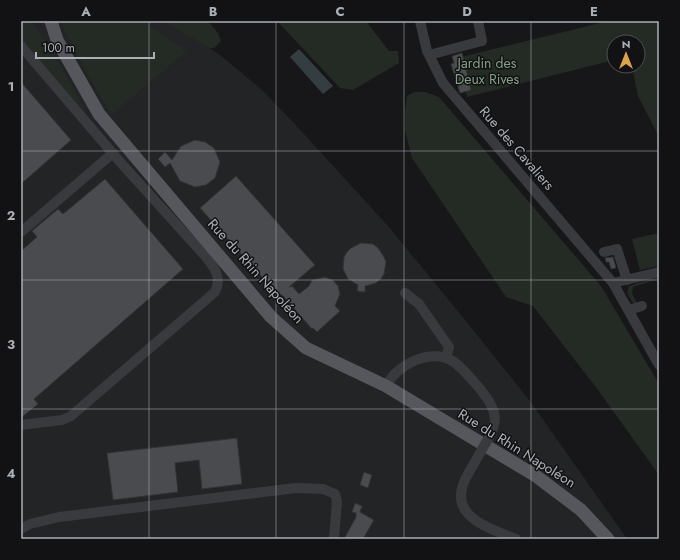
<svg xmlns="http://www.w3.org/2000/svg" width="680" height="560" viewBox="0 0 680 560" font-family="Jost,sans-serif">
<style>
.built{fill:#232426}
.green{fill:#242a24}
.water{fill:#343d42}
.building{fill:#494b4e;stroke:#323235}
.lines{fill:none;stroke-linecap:round;stroke-linejoin:round}
.minor{stroke:#393a3d;stroke-width:10}
.major{stroke:#55575c;stroke-width:13}
.minor-bridge{stroke:#393a3d;stroke-width:10}
.grid{fill:none;stroke:#abb0b7;stroke-width:1;stroke-opacity:0.55}
.labels{text-anchor:middle;stroke-width:3;stroke-linejoin:round;paint-order:stroke}
.park-label{font-size:14px;fill:#84a084;stroke:#121214}
.street-label{font-size:14px;fill:#abb0b7;stroke:#121214}
.neatline{fill:none;stroke:#abb0b7;stroke-width:1.5}
.grid-label{font-size:13px;text-anchor:middle;font-weight:bold;fill:#abb0b7}
</style>
<rect width="100%" height="100%" fill="#171719"/>
<path class="built" d="M 21,21 L 169,21 L 220,55 L 262,90 L 293,122 L 388,226 L 461,315 L 530,401 L 627,539 L 21,539 Z"/>
<path class="green" d="M 21,21 L 31,21 C 53,52 73,85 90,119 L 21,41 Z
M 60,21 L 142,21 L 187,51 L 111,115 L 74,50 Z
M 164,21 L 208,21 L 218,33 L 221,41 L 214,48 L 209,48 Z
M 277,21 L 366,21 L 389,51 L 398,51 L 399,63 L 353,90 L 340,88 Z
M 608,21 L 659,21 L 659,137 L 638,96 L 632,66 L 638,66 L 638,42 L 614,42 L 614,60 L 467,97 L 457,58 Z
M 414,92 L 426,92 L 439,97 L 601,286 L 659,384 L 659,475 L 598,390 L 533,306 L 506,297 L 412,158 L 405,131 L 405,112 L 407,96 Z
M 659,233 L 659,266 L 640,270 L 632,239 Z
M 659,276 L 659,279 L 633,287 L 632,293 L 637,303 L 635,307 L 627,293 L 629,286 Z"/>
<path class="water" d="M 299,49 L 333,86 L 323,94 L 290,57 Z"/>
<path class="building" d="M 462,53 L 471,90 L 460,93 L 451,64 L 454,63 L 452,56 Z
M 21,82 L 71,140 L 21,184 Z
M 195,140 L 205,142 L 214,148 L 220,162 L 215,178 L 206,185 L 195,187 L 180,181 L 170,163 L 165,167 L 158,159 L 165,152 L 172,160 L 181,146 Z
M 236,176 L 315,265 L 289,287 L 292,286 L 299,294 L 309,286 L 312,280 L 325,277 L 333,280 L 338,286 L 340,294 L 335,306 L 340,311 L 317,332 L 313,328 L 312,329 L 285,298 L 281,294 L 279,296 L 200,208 Z
M 105,179 L 183,269 L 34,399 L 38,404 L 21,418 L 21,251 L 37,237 L 32,231 L 58,209 L 63,214 Z
M 361,243 L 373,244 L 378,248 L 384,257 L 386,262 L 384,274 L 381,279 L 376,283 L 365,286 L 365,292 L 357,291 L 358,285 L 348,279 L 343,269 L 344,257 L 347,252 L 351,248 Z
M 613,257 L 616,268 L 611,269 L 609,262 L 606,262 L 605,258 Z
M 237,438 L 242,484 L 202,489 L 199,460 L 175,463 L 178,492 L 113,500 L 107,453 Z
M 364,472 L 372,475 L 368,488 L 360,485 Z
M 355,503 L 362,506 L 360,512 L 374,520 L 363,539 L 344,539 L 356,517 L 356,513 L 352,512 Z"/>
<g class="lines">
<path class="minor" d="M 420,21 L 427,51 L 443,83 L 613,283 L 659,365
M 21,46 L 121,163 L 206,257 C 215,268 222,278 215,292 L 71,416 L 62,420 L 21,425
M 429,55 L 482,41 L 478,21
M 21,232 L 113,153
M 604,252 L 617,249 L 627,280
M 613,283 L 659,272
M 405,293 L 419,304 L 449,347 L 446,358
M 629,310 L 642,306
M 386,386 C 397,364 432,347 454,362 C 464,369 472,380 480,389 C 487,398 494,406 495,419 C 495,426 491,433 488,439
M 468,474 C 444,515 486,527 516,539
M 21,529 L 30,524 L 59,517 L 296,488 L 323,489 L 335,494 L 337,501 L 334,539"/>
<path class="major" d="M 51,21 L 57,40 L 99,114 L 271,317 L 306,348 L 386,386 L 536,476 L 581,510 L 608,539"/>
<path class="minor-bridge" d="M 468,474 L 488,439"/>
</g>
<path class="grid" d="M 149,21 L 149,539M 276,21 L 276,539M 404,21 L 404,539M 531,21 L 531,539M 21,151 L 659,151M 21,280 L 659,280M 21,409 L 659,409"/>
<g class="labels">
<g class="park-label">
<text x="487" y="68">Jardin des<tspan x="487" dy="16">Deux Rives</tspan></text>
</g>
<g class="street-label">
<text transform="translate(517 148) rotate(49)" y="5">Rue des Cavaliers</text>
<text transform="translate(256 271) rotate(48)" y="5">Rue du Rhin Napoléon</text>
<text transform="translate(517 448) rotate(32)" y="5">Rue du Rhin Napoléon</text>
</g>
</g>
<rect width="680" height="560" fill="none" stroke="#121214" stroke-width="44"/>
<g transform="translate(626 54)"><circle r="19" fill="#121214" stroke="#4f5155"/>
<path d="M0-3L7 15L0 10L-7 15Z" fill="#dda24c"/>
<text y="-6" font-size="11" font-weight="bold" text-anchor="middle" fill="#abb0b7">N</text>
</g>
<path d="M36 52v6h118v-6" fill="none" stroke="#abb0b7" stroke-width="2"/>
<text x="42" y="52" font-size="12" fill="#abb0b7" stroke="#121214" stroke-width="3" paint-order="stroke">100 m</text>
<rect x="22" y="22" width="636" height="516" class="neatline"/>
<g class="grid-label">
<text x="86" y="16">A</text>
<text x="213" y="16">B</text>
<text x="340" y="16">C</text>
<text x="467" y="16">D</text>
<text x="594" y="16">E</text>
<text x="11" y="91">1</text>
<text x="11" y="220">2</text>
<text x="11" y="349">3</text>
<text x="11" y="478">4</text>
</g>
</svg>
